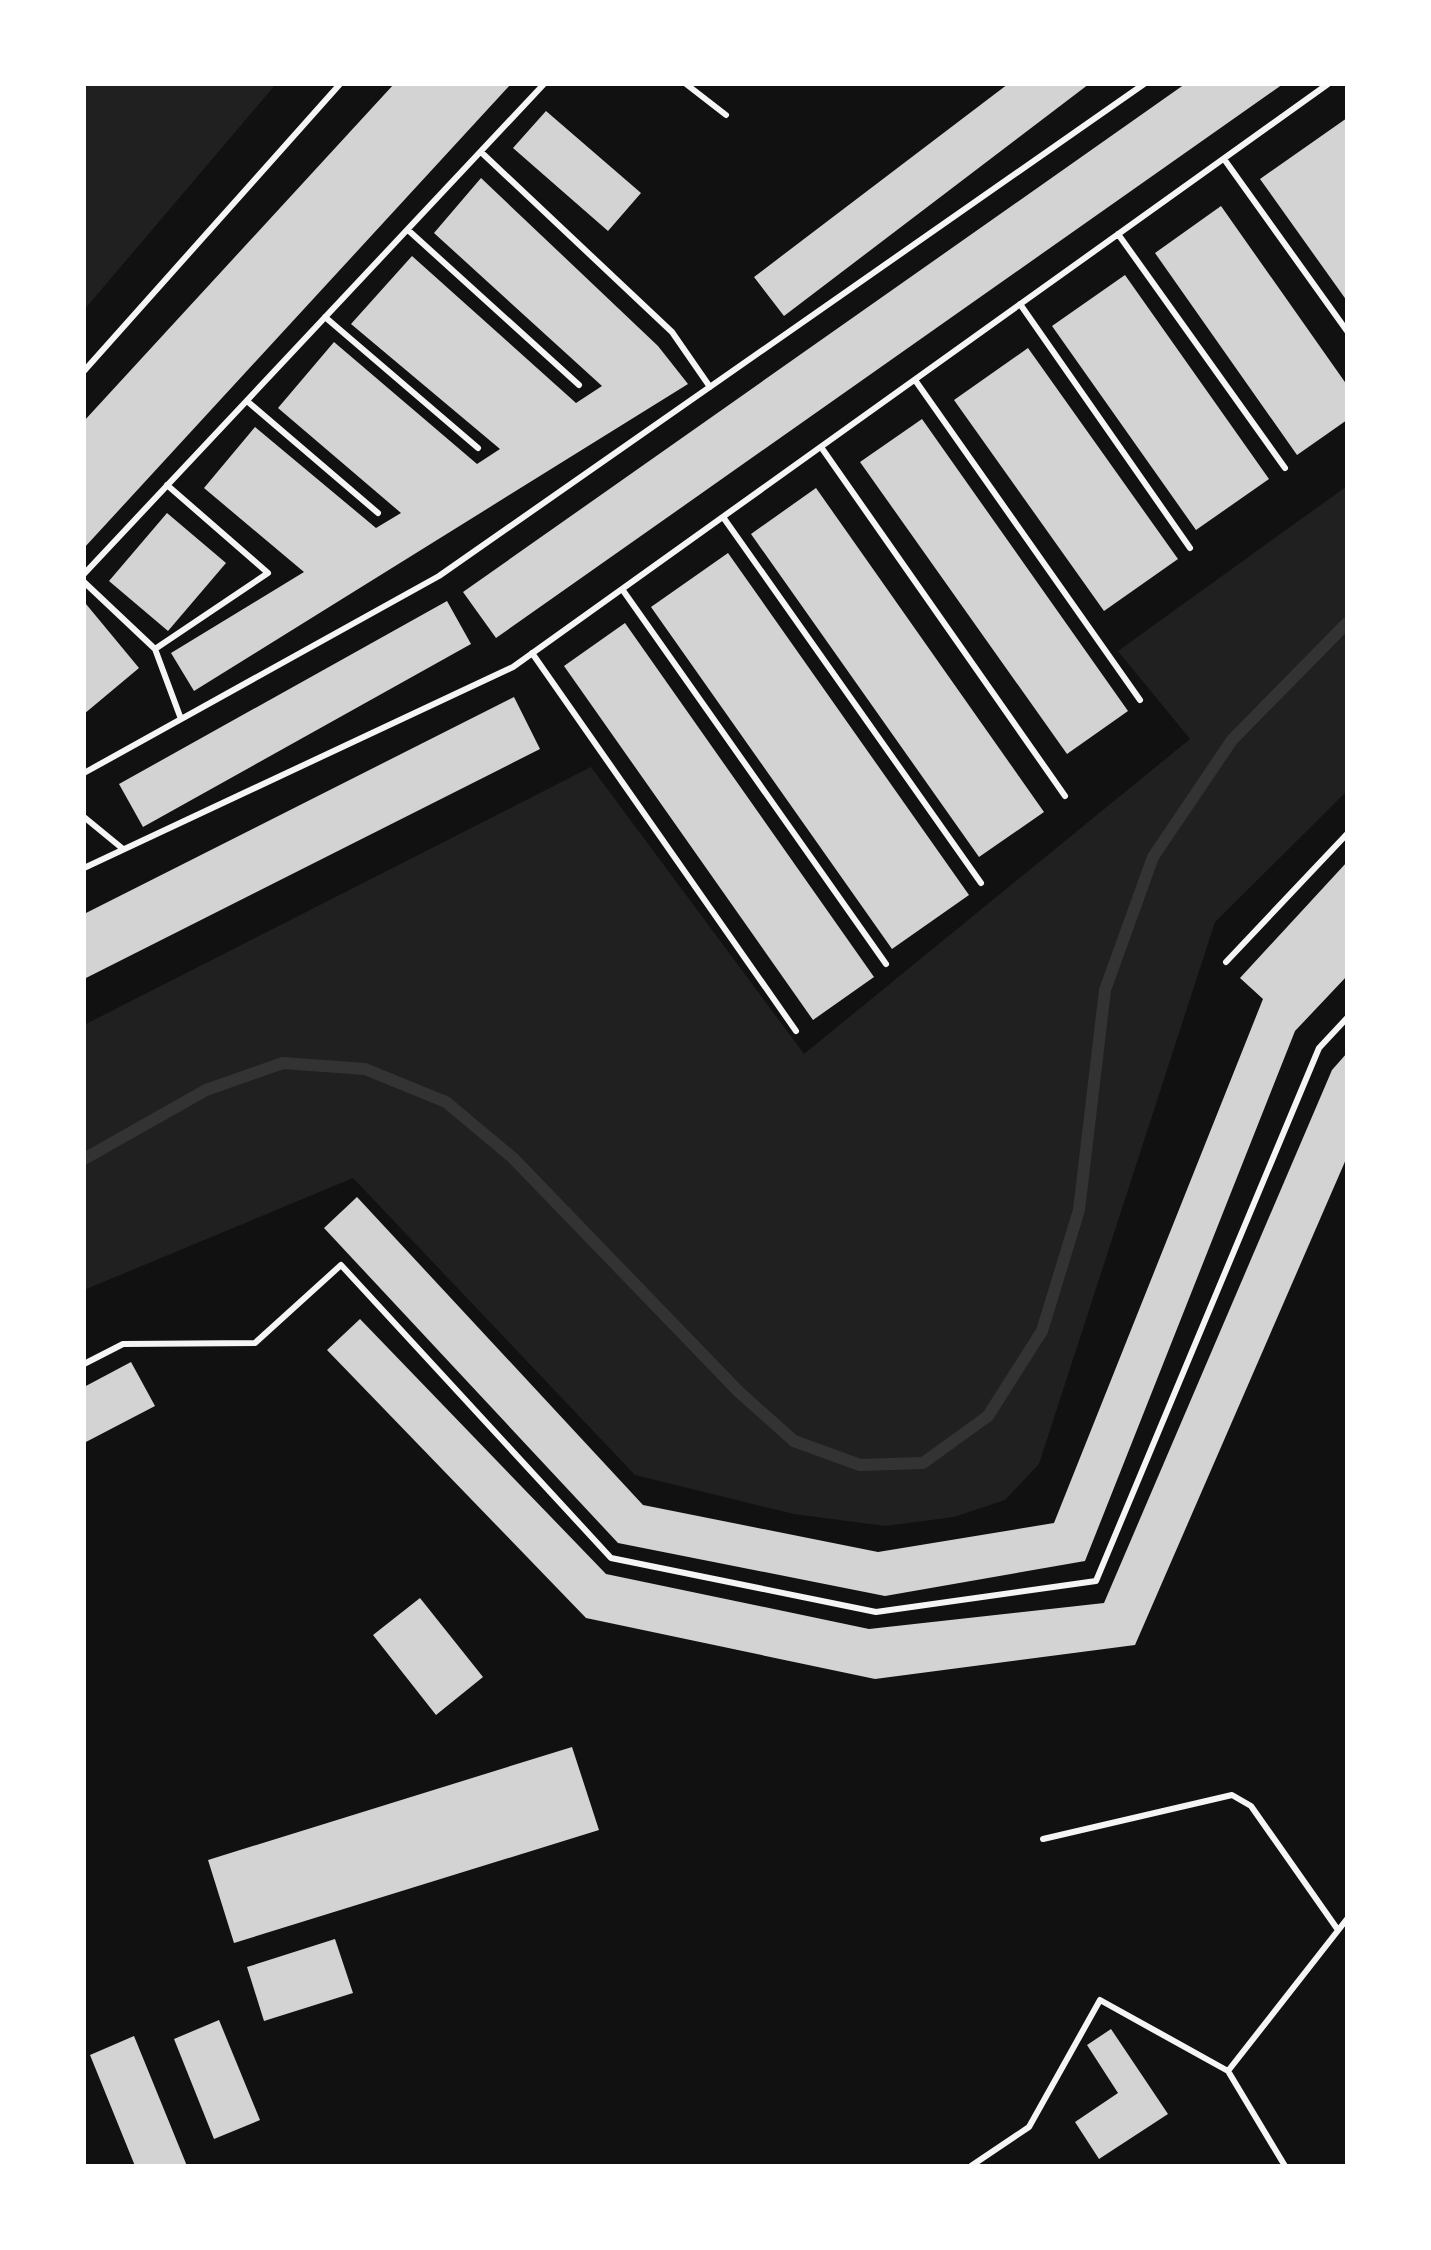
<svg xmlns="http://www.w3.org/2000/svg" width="1431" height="2250" viewBox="0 0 1431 2250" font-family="Arial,sans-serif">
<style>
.green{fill:#202020}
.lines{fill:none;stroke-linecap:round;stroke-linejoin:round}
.stream{stroke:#333;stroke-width:12}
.building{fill:#d3d3d3}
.service{stroke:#f5f5f5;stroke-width:6}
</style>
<rect width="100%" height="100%" fill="#111"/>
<path class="green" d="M 84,84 L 276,84 L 84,310 Z
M 1347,486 L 1347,791 L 1215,922 L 1039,1464 L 1005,1500 L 954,1517 L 885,1526 L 794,1514 L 635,1475 L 353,1178 L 84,1290 L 84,1025 L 591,767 L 804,1054 L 1190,739 L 1118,651 Z"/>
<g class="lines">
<path class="stream" d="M 84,1159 L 206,1090 L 283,1063 L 365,1069 L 446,1102 L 513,1158 L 739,1392 L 794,1441 L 860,1465 L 923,1463 L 988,1416 L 1042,1331 L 1079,1210 L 1105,990 L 1153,857 L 1232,740 L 1347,623"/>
</g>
<path class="building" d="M 394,84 L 511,84 L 84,548 L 84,421 Z
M 1008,84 L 1089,84 L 784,316 L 754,277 Z
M 1185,84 L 1283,84 L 496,638 L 463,592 Z
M 546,111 L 641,193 L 608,231 L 513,148 Z
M 1347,118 L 1347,301 L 1260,179 Z
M 481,178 L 658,346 L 688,384 L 194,691 L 171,653 L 304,572 L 204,488 L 255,427 L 376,528 L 401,513 L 278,408 L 334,342 L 477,464 L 500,449 L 351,324 L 412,256 L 576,403 L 602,386 L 434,233 Z
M 1221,206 L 1347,385 L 1347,420 L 1297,455 L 1155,253 Z
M 1125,275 L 1269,479 L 1196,530 L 1052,326 Z
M 1028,348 L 1178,559 L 1104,611 L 954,400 Z
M 922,419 L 1128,711 L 1067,754 L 860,462 Z
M 816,488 L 1044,812 L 979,857 L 751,534 Z
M 167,513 L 226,563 L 168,631 L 109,581 Z
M 728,553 L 969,895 L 892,949 L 651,607 Z
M 447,601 L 471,644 L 143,827 L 119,784 Z
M 86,604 L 139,668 L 84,714 L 84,605 Z
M 625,623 L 874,977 L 813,1020 L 564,666 Z
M 514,697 L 540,749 L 84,979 L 84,914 Z
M 1347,862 L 1347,976 L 1295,1031 L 1085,1561 L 885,1596 L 618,1543 L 324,1228 L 357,1197 L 643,1505 L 878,1552 L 1054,1523 L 1263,999 L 1240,978 Z
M 1347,1053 L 1347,1157 L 1135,1645 L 875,1679 L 586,1618 L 327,1350 L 360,1319 L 606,1574 L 869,1629 L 1104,1603 L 1332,1070 Z
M 131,1362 L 155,1406 L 84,1443 L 84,1387 Z
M 420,1598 L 483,1677 L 436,1715 L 373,1635 Z
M 572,1747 L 599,1830 L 234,1943 L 208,1860 Z
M 335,1939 L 353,1993 L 264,2021 L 247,1967 Z
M 219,2020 L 260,2120 L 214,2139 L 174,2039 Z
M 1111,2029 L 1168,2114 L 1099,2159 L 1075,2122 L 1118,2093 L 1087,2045 Z
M 134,2036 L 187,2166 L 135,2166 L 90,2055 Z"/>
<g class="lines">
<path class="service" d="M 686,84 L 726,115
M 481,152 L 672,332 L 710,387
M 1224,159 L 1347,331
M 408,230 L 579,385
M 1118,234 L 1285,468
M 1020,304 L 1190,548
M 325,317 L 478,448
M 84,371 L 340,84
M 915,380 L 1140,700
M 247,401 L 378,513
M 821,447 L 1065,796
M 723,517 L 981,883
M 84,574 L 544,84
M 84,582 L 155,649 L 181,719
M 622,589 L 886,964
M 155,649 L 268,573 L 167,485
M 532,653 L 796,1031
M 84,773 L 439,576 L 1144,84
M 84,817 L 123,849
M 84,868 L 513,667 L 1328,84
M 1226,962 L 1347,834
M 84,1364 L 123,1344 L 255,1343 L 341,1265 L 611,1558 L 876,1612 L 1096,1581 L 1319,1048 L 1347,1018
M 1043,1839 L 1232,1795 L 1251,1806 L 1338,1930
M 971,2166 L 1029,2127 L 1100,2000 L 1228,2071
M 1285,2166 L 1228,2071 L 1347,1919"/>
</g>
<rect width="1431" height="2250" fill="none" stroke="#ffffff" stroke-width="172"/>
</svg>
